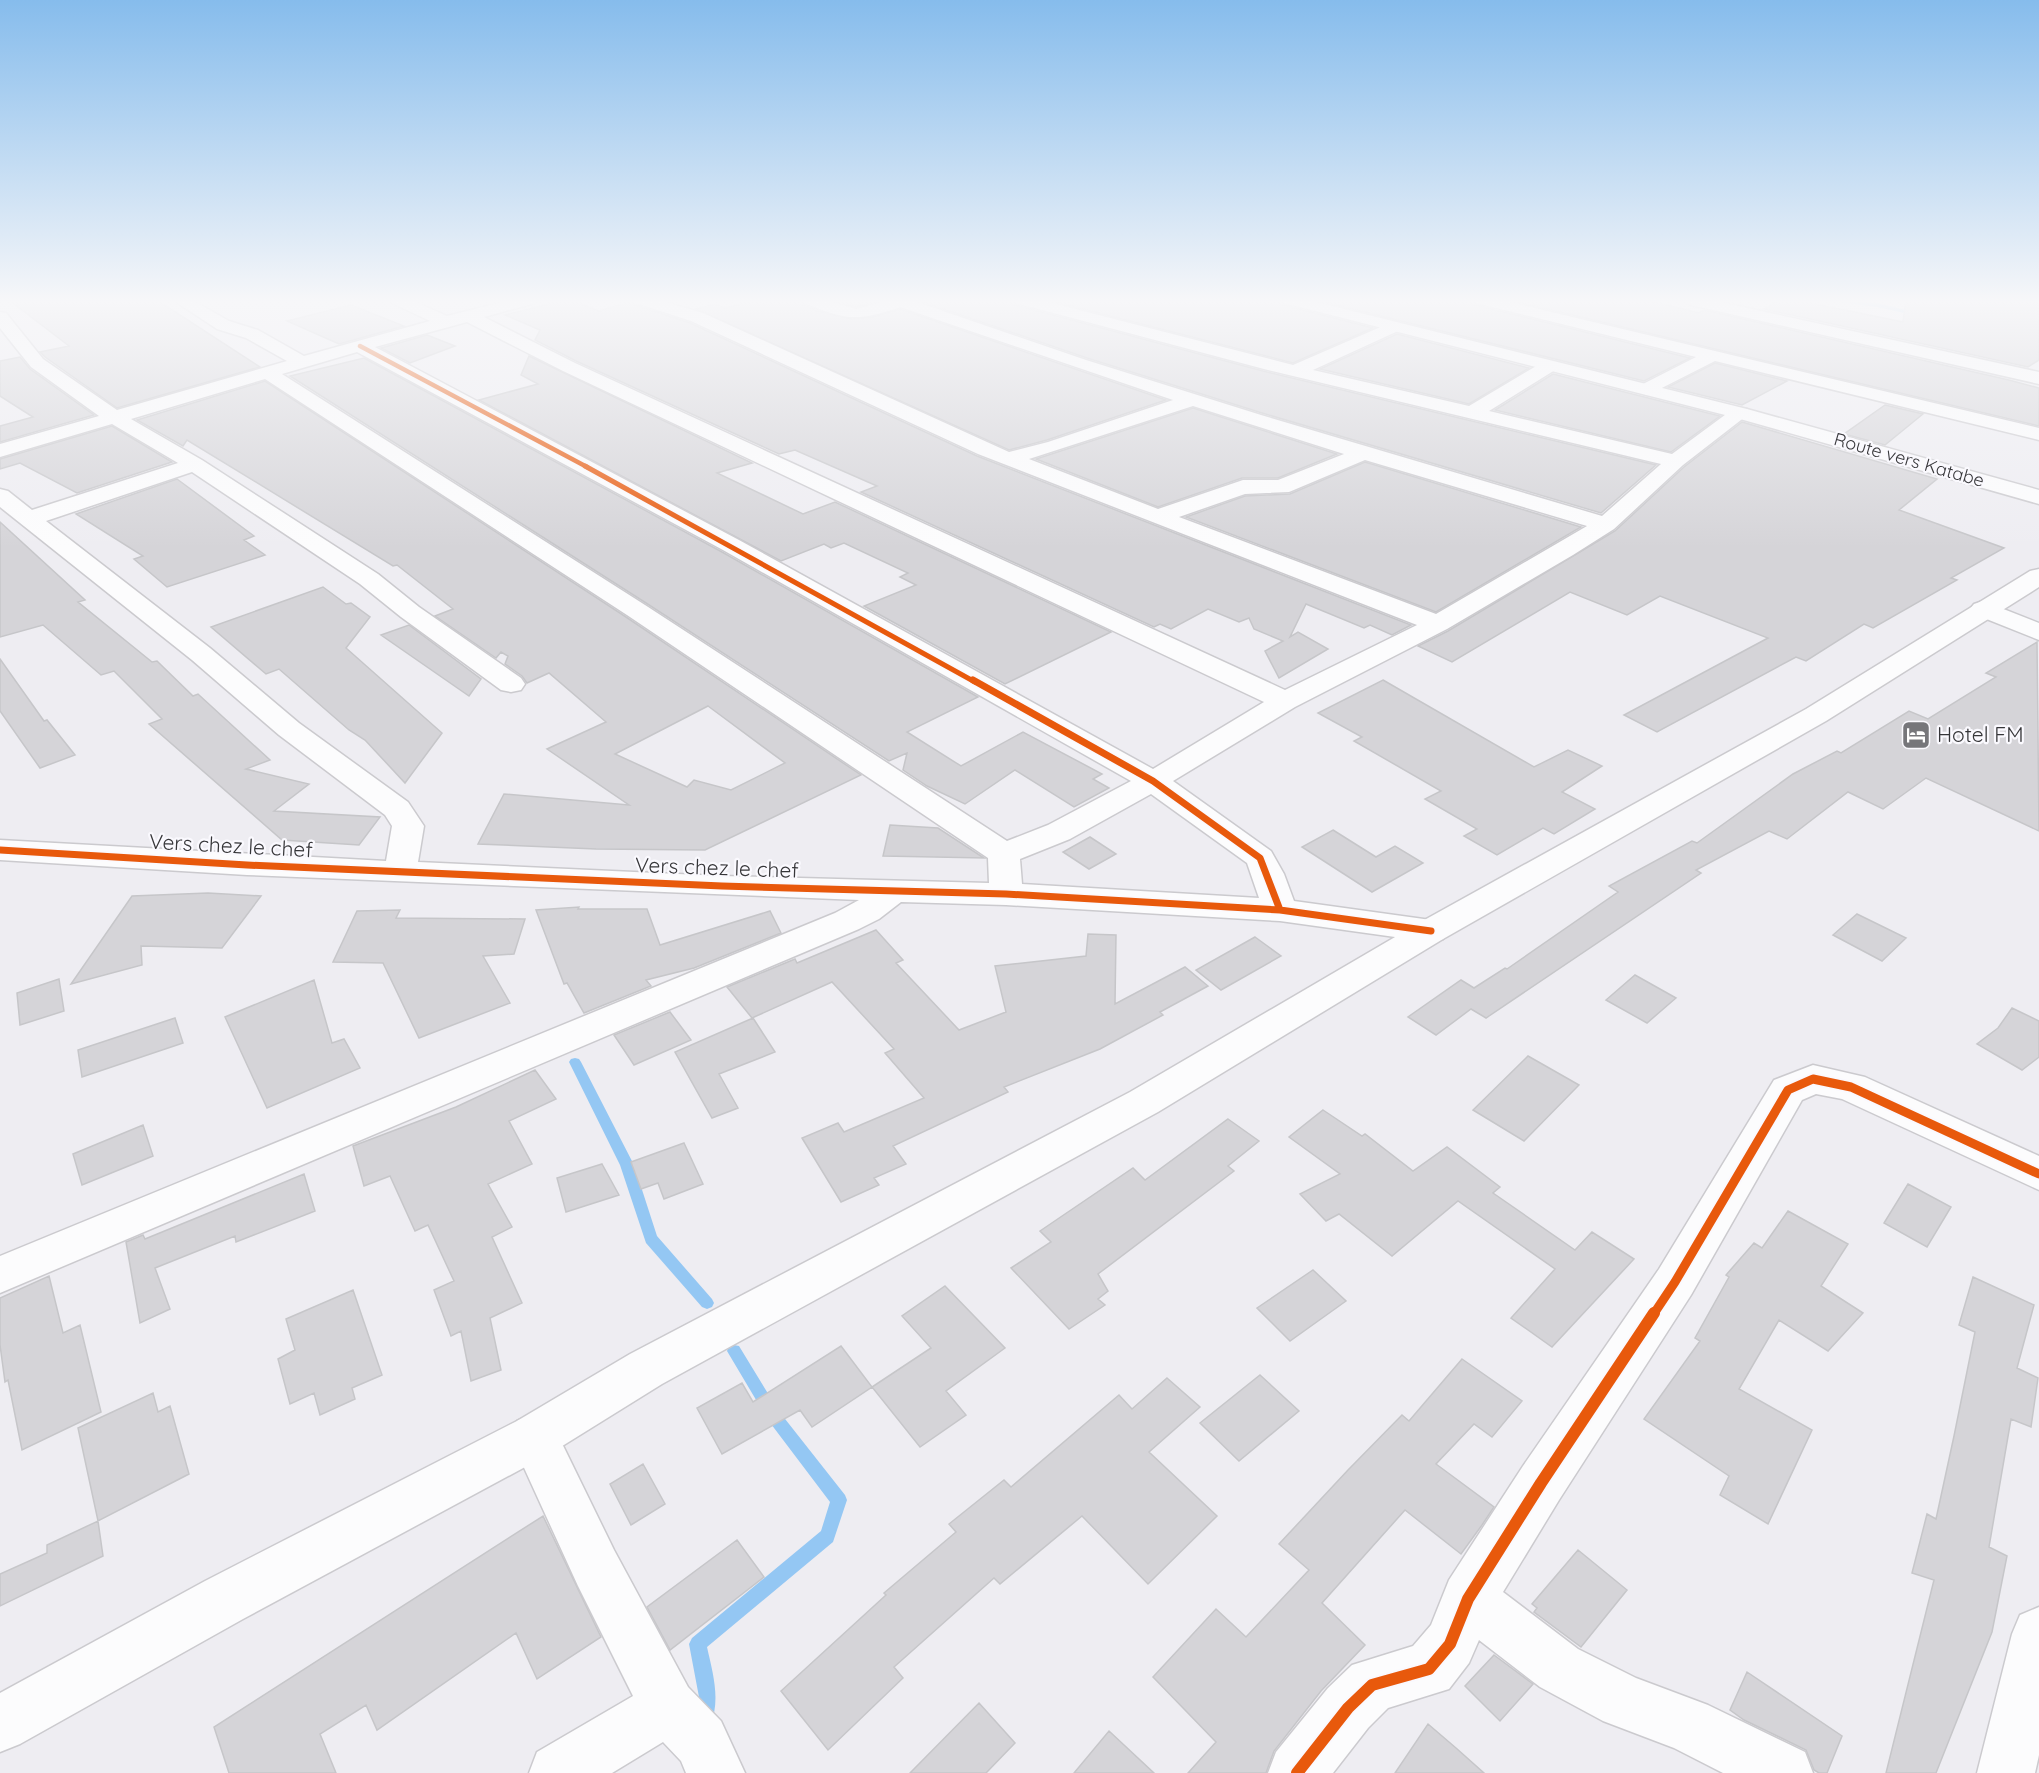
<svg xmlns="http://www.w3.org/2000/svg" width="2039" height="1773" viewBox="0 0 2039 1773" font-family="Quicksand,sans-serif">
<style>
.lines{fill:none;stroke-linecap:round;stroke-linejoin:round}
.stream{fill:#94c7f3;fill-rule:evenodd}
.building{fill:#d5d4d8;stroke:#c6c6c9;stroke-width:1.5;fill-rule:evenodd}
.street-casing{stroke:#cbcace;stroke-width:3}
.secondary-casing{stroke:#cbcace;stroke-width:3}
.highway-casing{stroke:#cbcace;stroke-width:3}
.street{fill:#fcfcfd;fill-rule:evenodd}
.secondary{fill:#fcfcfd;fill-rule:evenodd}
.highway{fill:#fcfcfd;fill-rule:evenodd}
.cycleway-far4-casing{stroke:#faf9fe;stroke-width:7}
.cycleway-far3-casing{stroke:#faf9fe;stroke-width:8}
.cycleway-far2-casing{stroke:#faf9fe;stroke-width:10}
.cycleway-far1-casing{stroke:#faf9fe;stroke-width:13}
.cycleway-casing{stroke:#faf9fe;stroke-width:16}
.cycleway-far4{stroke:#e8590c;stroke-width:4.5}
.cycleway-far3{stroke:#e8590c;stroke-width:5}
.cycleway-far2{stroke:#e8590c;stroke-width:7}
.cycleway-far1{stroke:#e8590c;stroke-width:9}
.cycleway{stroke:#e8590c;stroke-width:12}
.labels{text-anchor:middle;stroke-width:4.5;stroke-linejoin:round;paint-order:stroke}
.far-street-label{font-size:18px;fill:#363639;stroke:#faf9fe}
.poi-label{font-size:21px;fill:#363639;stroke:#faf9fe;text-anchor:start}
.street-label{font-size:21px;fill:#363639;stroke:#faf9fe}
</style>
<rect width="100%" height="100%" fill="#eeedf2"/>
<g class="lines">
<path class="stream" d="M 1837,300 L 1877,303 L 1922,314 L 1919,316 L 1877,307 L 1839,302 Z
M 575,1058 L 579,1059 L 581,1062 L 634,1165 L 657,1236 L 712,1299 L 714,1303 L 712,1307 L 707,1309 L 702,1307 L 646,1243 L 620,1165 L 569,1062 L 571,1059 Z
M 734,1345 L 739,1346 L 778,1410 L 845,1495 L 847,1500 L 833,1542 L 707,1647 C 713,1674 721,1700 710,1726 L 704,1729 L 698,1726 L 695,1720 L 699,1697 L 689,1644 L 692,1638 L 821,1531 L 830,1502 L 768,1420 L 727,1351 L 729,1346 Z"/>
</g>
<path class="building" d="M 9,300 L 157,300 L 260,367 L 117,408 L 45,357 L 40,352 L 69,346 Z
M 565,300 L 571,300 L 599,311 L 632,301 L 635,305 L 690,323 L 977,456 L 1411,625 L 1392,635 L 1370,625 L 1364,628 L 1306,604 L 1290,637 L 1298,632 L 1328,649 L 1279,678 L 1265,651 L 1283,641 L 1254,629 L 1249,618 L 1239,622 L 1208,609 L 1171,629 L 1160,624 L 1154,627 L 861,492 L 877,486 L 795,450 L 779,454 L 576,361 L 535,340 L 540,330 L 505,315 Z
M 758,300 L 800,300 L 803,305 L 817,311 L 851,319 L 873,317 L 900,309 L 1166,400 L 1047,440 L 1009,450 L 696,309 L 715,304 L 725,308 Z
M 831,300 L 883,300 L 856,307 Z
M 917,300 L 1012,300 L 1015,305 L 1263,371 L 1656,465 L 1601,513 L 1262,413 L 1087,358 Z
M 1048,300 L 1280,300 L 1283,305 L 1373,328 L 1293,363 Z
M 1316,300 L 1472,300 L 1475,305 L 1690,358 L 1644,381 Z
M 1509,300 L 1646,300 L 1699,313 L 1704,310 L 2009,380 L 2039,388 L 2039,426 Z
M 1779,300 L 1796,300 L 1903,322 L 1906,300 L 2023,300 L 2039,303 L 2039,360 L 2028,367 L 1764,309 Z
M 351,305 L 404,326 L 339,344 L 287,321 Z
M 1397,334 L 1529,368 L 1469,404 L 1320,369 Z
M 427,335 L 455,346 L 410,363 L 381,348 Z
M 529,356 L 752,463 L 717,473 L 803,514 L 835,502 L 1111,632 L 1005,684 L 864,606 L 916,585 L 900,577 L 908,573 L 844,543 L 831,548 L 824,544 L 781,561 L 479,400 L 538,384 L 521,375 Z
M 20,357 L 30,369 L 94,415 L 0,442 L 0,426 L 33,417 L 0,396 L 0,361 Z
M 364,358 L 722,552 L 978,697 L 907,732 L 961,766 L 1023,732 L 1102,774 L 1093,779 L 1109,788 L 1074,807 L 1015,770 L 965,804 L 927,786 L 903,770 L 907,753 L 889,761 L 646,603 L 290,376 Z
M 1715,363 L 1787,381 L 1742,405 L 1668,387 Z
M 1553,374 L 1720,416 L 1671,452 L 1495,410 Z
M 265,381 L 626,617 L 861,775 L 705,850 L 596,849 L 478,844 L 504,794 L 629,805 L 547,749 L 606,722 L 549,673 L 527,683 L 522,676 L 505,664 L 508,656 L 501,652 L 496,658 L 435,616 L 453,609 L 397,565 L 393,566 L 187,440 L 183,446 L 137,420 ZM 708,706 L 785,763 L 731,790 L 694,780 L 687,787 L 615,754 Z
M 1885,405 L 1923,414 L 1885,445 L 1844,434 Z
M 1193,408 L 1337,454 L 1278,478 L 1242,478 L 1158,507 L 1036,459 Z
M 1742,422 L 1937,479 L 1899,510 L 2004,548 L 1951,578 L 1957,580 L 1873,628 L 1864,624 L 1806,661 L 1796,657 L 1657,732 L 1624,715 L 1768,638 L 1660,596 L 1627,615 L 1570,592 L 1452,662 L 1418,646 L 1448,631 L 1615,531 L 1684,467 Z
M 112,426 L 172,462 L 77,493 L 20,463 L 0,469 L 0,459 Z
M 1365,462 L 1581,527 L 1436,612 L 1186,517 L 1245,496 L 1290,494 Z
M 177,479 L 254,536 L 244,540 L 265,555 L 167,587 L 134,559 L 143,556 L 76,514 Z
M 0,522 L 85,600 L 78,602 L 152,662 L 157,661 L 193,696 L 198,694 L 270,760 L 246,769 L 309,784 L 274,811 L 380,817 L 359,845 L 282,840 L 149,724 L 162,719 L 114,671 L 101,675 L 43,625 L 0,637 Z
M 323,587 L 346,604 L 351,603 L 370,617 L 346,648 L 442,733 L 405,783 L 365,740 L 349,730 L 279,669 L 266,674 L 211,627 Z
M 409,625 L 481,679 L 469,696 L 381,635 Z
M 2037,642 L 2039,831 L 1926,778 L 1883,809 L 1848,792 L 1787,839 L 1769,831 L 1696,870 L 1701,873 L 1486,1018 L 1471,1009 L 1436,1035 L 1408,1017 L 1461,980 L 1474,988 L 1505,968 L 1507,969 L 1618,892 L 1609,886 L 1692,841 L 1697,843 L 1793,774 L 1837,751 L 1841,753 L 1909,711 L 1928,719 L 1996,677 L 1986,673 Z
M 0,659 L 44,721 L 47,720 L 75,755 L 40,768 L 0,711 Z
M 1383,680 L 1534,767 L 1568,750 L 1602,766 L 1562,792 L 1595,809 L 1554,834 L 1543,828 L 1497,855 L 1464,836 L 1477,829 L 1425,799 L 1441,791 L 1354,741 L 1362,737 L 1318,713 Z
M 890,825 L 938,828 L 984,858 L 883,856 Z
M 1333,830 L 1376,857 L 1395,846 L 1423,863 L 1372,892 L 1302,847 Z
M 1090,837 L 1116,854 L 1089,869 L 1063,852 Z
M 208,893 L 261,896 L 222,948 L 141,946 L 142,965 L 71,984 L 132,896 Z
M 579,907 L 578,909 L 647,909 L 660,945 L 770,911 L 781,933 L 694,968 L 646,980 L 651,986 L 584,1013 L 567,983 L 564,984 L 536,910 Z
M 400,910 L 396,918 L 525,919 L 514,954 L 483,956 L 510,1003 L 419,1038 L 383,963 L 333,962 L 357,911 Z
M 1857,914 L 1906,938 L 1882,961 L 1833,935 Z
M 876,930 L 903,960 L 896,963 L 959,1030 L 1006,1012 L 995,966 L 1086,956 L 1088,934 L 1116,935 L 1115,1004 L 1185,967 L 1208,986 L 1160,1012 L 1163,1015 L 1100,1049 L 1004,1087 L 1008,1092 L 893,1146 L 906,1164 L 874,1178 L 879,1185 L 841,1202 L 802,1138 L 838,1123 L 844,1132 L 924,1098 L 885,1053 L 894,1049 L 832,982 L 752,1018 L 727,987 L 795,959 L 797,963 Z
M 1255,937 L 1281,956 L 1221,990 L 1196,970 Z
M 1635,975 L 1676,998 L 1647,1023 L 1606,1000 Z
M 59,979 L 64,1011 L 20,1025 L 17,993 Z
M 314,980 L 332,1043 L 344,1039 L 360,1068 L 267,1108 L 225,1017 Z
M 2012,1008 L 2039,1021 L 2039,1057 L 2022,1070 L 1977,1044 L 1998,1028 Z
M 670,1012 L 691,1040 L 634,1065 L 614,1035 Z
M 175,1018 L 183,1043 L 82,1077 L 78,1050 Z
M 753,1018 L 775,1052 L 719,1074 L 738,1108 L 712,1118 L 675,1052 Z
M 1528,1056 L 1579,1085 L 1524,1141 L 1473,1110 Z
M 535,1070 L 556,1099 L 509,1121 L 532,1164 L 488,1184 L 512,1227 L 492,1237 L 522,1303 L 490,1318 L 501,1370 L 471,1381 L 461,1331 L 451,1336 L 434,1290 L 454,1281 L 428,1225 L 415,1231 L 390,1176 L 364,1186 L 353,1146 L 456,1107 Z
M 1323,1110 L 1362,1136 L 1365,1134 L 1413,1171 L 1447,1147 L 1500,1187 L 1493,1193 L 1575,1250 L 1592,1232 L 1634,1259 L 1552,1347 L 1511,1318 L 1555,1269 L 1458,1201 L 1392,1256 L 1339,1214 L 1326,1221 L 1300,1194 L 1340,1174 L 1289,1137 Z
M 1228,1119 L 1259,1141 L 1228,1166 L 1234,1171 L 1098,1274 L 1108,1291 L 1098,1299 L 1105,1305 L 1069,1329 L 1011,1268 L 1051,1242 L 1040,1231 L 1133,1168 L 1145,1180 Z
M 143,1125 L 153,1156 L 82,1185 L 73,1154 Z
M 684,1143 L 703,1184 L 664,1199 L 658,1183 L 641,1189 L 631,1162 Z
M 602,1164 L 619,1195 L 566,1212 L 557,1178 Z
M 304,1174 L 315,1211 L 236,1242 L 235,1236 L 155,1268 L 170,1309 L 140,1323 L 126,1242 L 143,1235 L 145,1239 Z
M 1908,1184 L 1951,1207 L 1927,1247 L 1884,1223 Z
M 1788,1211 L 1848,1244 L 1821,1286 L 1863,1313 L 1828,1351 L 1779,1320 L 1739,1389 L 1812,1430 L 1768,1524 L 1720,1495 L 1729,1476 L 1644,1419 L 1700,1341 L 1695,1338 L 1729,1277 L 1726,1275 L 1754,1243 L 1762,1248 Z
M 1313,1270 L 1346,1301 L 1290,1341 L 1257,1308 Z
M 49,1276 L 63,1333 L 80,1325 L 101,1412 L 22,1450 L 8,1380 L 5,1382 L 0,1345 L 0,1298 Z
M 1973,1277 L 2034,1305 L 2017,1368 L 2038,1378 L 2031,1427 L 2011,1419 L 1989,1547 L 2007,1556 L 1992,1632 L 1936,1773 L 1886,1773 L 1934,1580 L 1912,1573 L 1927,1514 L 1936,1519 L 1954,1436 L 1975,1332 L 1959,1325 Z
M 945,1286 L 1005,1348 L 946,1391 L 966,1415 L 920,1447 L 872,1387 L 931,1348 L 902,1316 Z
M 353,1290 L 382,1375 L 352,1388 L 355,1399 L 320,1415 L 314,1393 L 290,1404 L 278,1359 L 295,1350 L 286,1319 Z
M 841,1346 L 872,1387 L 812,1427 L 800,1410 L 722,1454 L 697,1408 L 742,1383 L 753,1402 Z
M 1462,1359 L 1522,1401 L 1492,1437 L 1474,1424 L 1436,1464 L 1494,1507 L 1482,1525 L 1461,1554 L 1405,1510 L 1322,1603 L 1365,1645 L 1321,1691 L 1274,1751 L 1266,1773 L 1188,1773 L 1216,1742 L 1153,1677 L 1216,1609 L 1246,1637 L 1309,1570 L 1279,1544 L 1348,1470 L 1402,1415 L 1409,1421 Z
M 1260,1375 L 1299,1411 L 1239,1461 L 1200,1423 Z
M 1167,1378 L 1200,1407 L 1149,1452 L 1217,1516 L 1148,1584 L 1082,1516 L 1000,1584 L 994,1578 L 894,1667 L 903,1678 L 828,1750 L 781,1691 L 886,1595 L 884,1593 L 956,1532 L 949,1524 L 1004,1480 L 1011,1487 L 1119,1395 L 1132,1409 Z
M 153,1393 L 158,1412 L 170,1406 L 189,1474 L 98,1521 L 78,1428 Z
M 643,1464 L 665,1504 L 631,1525 L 610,1484 Z
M 543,1516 L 601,1637 L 537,1679 L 516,1633 L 377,1730 L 366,1705 L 320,1734 L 336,1773 L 229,1773 L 214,1727 Z
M 98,1521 L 103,1556 L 0,1606 L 0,1574 L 47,1553 L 47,1545 Z
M 737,1540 L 764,1577 L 670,1650 L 647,1607 Z
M 1578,1550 L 1627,1590 L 1581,1647 L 1534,1612 L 1537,1608 L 1532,1604 Z
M 1494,1655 L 1533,1684 L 1500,1721 L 1465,1686 Z
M 1747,1672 L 1842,1736 L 1827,1773 L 1819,1773 L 1814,1770 L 1806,1750 L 1744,1720 L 1730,1710 Z
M 979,1703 L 1015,1743 L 986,1773 L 910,1773 Z
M 1428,1724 L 1456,1748 L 1484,1773 L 1395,1773 Z
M 1109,1731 L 1154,1773 L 1074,1773 Z"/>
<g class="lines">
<g class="street-casing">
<path id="street" d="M 173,300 L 192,300 L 229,321 L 258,330 L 304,356 L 430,321 L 392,303 L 390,300 L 411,300 L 447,316 L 511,300 L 537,300 L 535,303 L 484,317 L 575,363 L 1285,690 L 1417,625 L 978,454 L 691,321 L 636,303 L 634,300 L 658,300 L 703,313 L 1009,452 L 1048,442 L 1173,400 L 900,307 C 857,322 845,320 804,303 L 802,300 L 824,300 L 856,309 L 890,300 L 911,300 L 1086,360 L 1261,415 L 1602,516 L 1661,464 L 1264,369 L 1016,303 L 1014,300 L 1040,300 L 1293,365 L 1392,322 L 1398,323 L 1401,327 L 1398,331 L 1313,370 L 1469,406 L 1543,362 L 1555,362 L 1558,366 L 1555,370 L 1489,411 L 1672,454 L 1733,409 L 1747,409 L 1750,413 L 1683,465 L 1614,529 L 1573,555 L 1447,629 L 1295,707 L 1173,781 L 1271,851 L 1284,874 L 1294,901 L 1431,920 L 1443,923 L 1448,931 L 1443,939 L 1431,942 L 1280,921 L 1006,905 L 901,902 L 879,919 L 859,929 L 0,1293 L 0,1256 L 835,913 L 859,900 L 247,875 L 0,860 L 0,840 L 386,861 L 392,826 L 385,815 L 279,735 L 192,660 L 0,507 L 0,489 L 8,491 L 32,510 L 178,463 L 112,424 L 0,457 L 0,444 L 99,416 L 31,367 L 0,328 L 0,312 L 6,313 L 43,359 L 117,410 L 287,361 L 246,338 L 217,329 ZM 467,322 L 563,371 L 1264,702 L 1153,769 L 739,540 L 375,347 ZM 357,352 L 723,550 L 1131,781 L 1048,825 L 1007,841 L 645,605 L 282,374 ZM 265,379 L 627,615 L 988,858 L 989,883 L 722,876 L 418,862 L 424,826 L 408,802 L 299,723 L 210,648 L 46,521 L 192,472 L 360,584 L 401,617 L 501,690 L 511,692 L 521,690 L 525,684 L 521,678 L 419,607 L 378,574 L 202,460 L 131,419 ZM 1193,406 L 1344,454 L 1278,480 L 1243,480 L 1158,509 L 1029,459 ZM 1365,460 L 1587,526 L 1436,614 L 1179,517 L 1245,494 L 1289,492 ZM 1151,794 L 1247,863 L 1259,898 L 1022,884 L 1020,859 L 1070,839 Z
M 1474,300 L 1501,300 L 2039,428 L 2039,440 L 1715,361 L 1648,395 L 1641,393 L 1639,389 L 1641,385 L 1696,357 L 1476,303 Z
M 1683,300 L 1711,300 L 2039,372 L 2039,384 L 1691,305 Z
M 1983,601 L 2039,623 L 2039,640 L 1974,614 L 1970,609 L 1974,604 Z
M 1813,1065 L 1865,1077 L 2039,1156 L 2039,1190 L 1842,1099 L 1816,1094 L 1802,1100 L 1691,1295 L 1559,1500 L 1503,1592 L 1578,1649 L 1636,1678 L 1708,1705 L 1805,1752 L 1813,1773 L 1723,1773 L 1674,1748 L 1603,1721 L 1540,1687 L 1479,1640 L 1469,1663 L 1449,1689 L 1388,1708 L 1368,1728 L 1333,1773 L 1268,1773 L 1276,1752 L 1328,1688 L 1352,1665 L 1413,1646 L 1431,1625 L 1449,1580 L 1523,1466 L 1659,1269 L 1774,1080 Z
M 534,1414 L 551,1421 L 614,1550 L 688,1687 L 721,1721 L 745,1773 L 686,1773 L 681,1761 L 663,1742 L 612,1773 L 529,1773 L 537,1752 L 633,1696 L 578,1586 L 510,1437 L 517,1421 Z
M 2039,1607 L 2039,1755 L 2035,1773 L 1977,1773 L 2012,1634 L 2020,1615 Z"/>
</g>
<g class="secondary-casing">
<path id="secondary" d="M 1282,300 L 1308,300 L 1747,409 L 2039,490 L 2039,504 L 1733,417 L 1284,303 Z"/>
</g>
<g class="highway-casing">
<path id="highway" d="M 2039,569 L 2039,587 L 1826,721 L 1443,939 L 1158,1112 L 662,1384 L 551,1453 L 243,1619 L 20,1744 L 0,1752 L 0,1693 L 205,1581 L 517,1421 L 630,1354 L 1130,1092 L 1419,923 L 1806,709 L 2030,571 Z"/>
</g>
<use href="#street" class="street"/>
<use href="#secondary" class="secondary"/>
<use href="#highway" class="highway"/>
<g class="cycleway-far4-casing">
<path id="cycleway-far4" d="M 360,346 L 587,467"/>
</g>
<g class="cycleway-far3-casing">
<path id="cycleway-far3" d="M 585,466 L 975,682"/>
</g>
<g class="cycleway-far2-casing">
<path id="cycleway-far2" d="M 973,680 L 1153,781 L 1260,858 L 1280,910
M 0,850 L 247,865 L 722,886 L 1006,894 L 1280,910 L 1431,931"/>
</g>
<g class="cycleway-far1-casing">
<path id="cycleway-far1" d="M 1653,1315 L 1675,1282 L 1788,1090 L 1813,1079 L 1851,1087 L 2039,1174"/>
</g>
<g class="cycleway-casing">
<path id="cycleway" d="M 1297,1773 L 1348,1708 L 1372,1685 L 1429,1669 L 1450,1644 L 1468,1599 L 1541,1483 L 1654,1313"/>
</g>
<use href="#cycleway-far4" class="cycleway-far4"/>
<use href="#cycleway-far3" class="cycleway-far3"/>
<use href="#cycleway-far2" class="cycleway-far2"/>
<use href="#cycleway-far1" class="cycleway-far1"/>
<use href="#cycleway" class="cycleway"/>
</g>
<linearGradient id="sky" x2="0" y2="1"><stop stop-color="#86bcec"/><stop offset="0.55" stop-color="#f7f7f9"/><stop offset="1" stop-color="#f7f7f9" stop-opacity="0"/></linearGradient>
<rect width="2039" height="548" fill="url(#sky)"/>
<defs>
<g id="hotel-square" transform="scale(1.5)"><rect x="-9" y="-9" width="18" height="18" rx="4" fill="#76767a" stroke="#faf9fe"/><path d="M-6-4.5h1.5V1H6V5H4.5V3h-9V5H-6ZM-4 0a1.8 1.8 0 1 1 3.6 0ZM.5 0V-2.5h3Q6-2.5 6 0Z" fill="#fff"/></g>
</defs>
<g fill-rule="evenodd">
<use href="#hotel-square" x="1916" y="735"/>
</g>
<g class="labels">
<g class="far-street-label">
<text transform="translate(1909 460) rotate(16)" y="6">Route vers Katabe</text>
</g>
<g class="poi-label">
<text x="1937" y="742">Hotel FM</text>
</g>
<g class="street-label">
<text transform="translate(231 846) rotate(3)" y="7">Vers chez le chef</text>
<text transform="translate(717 868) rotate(2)" y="7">Vers chez le chef</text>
</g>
</g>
</svg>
